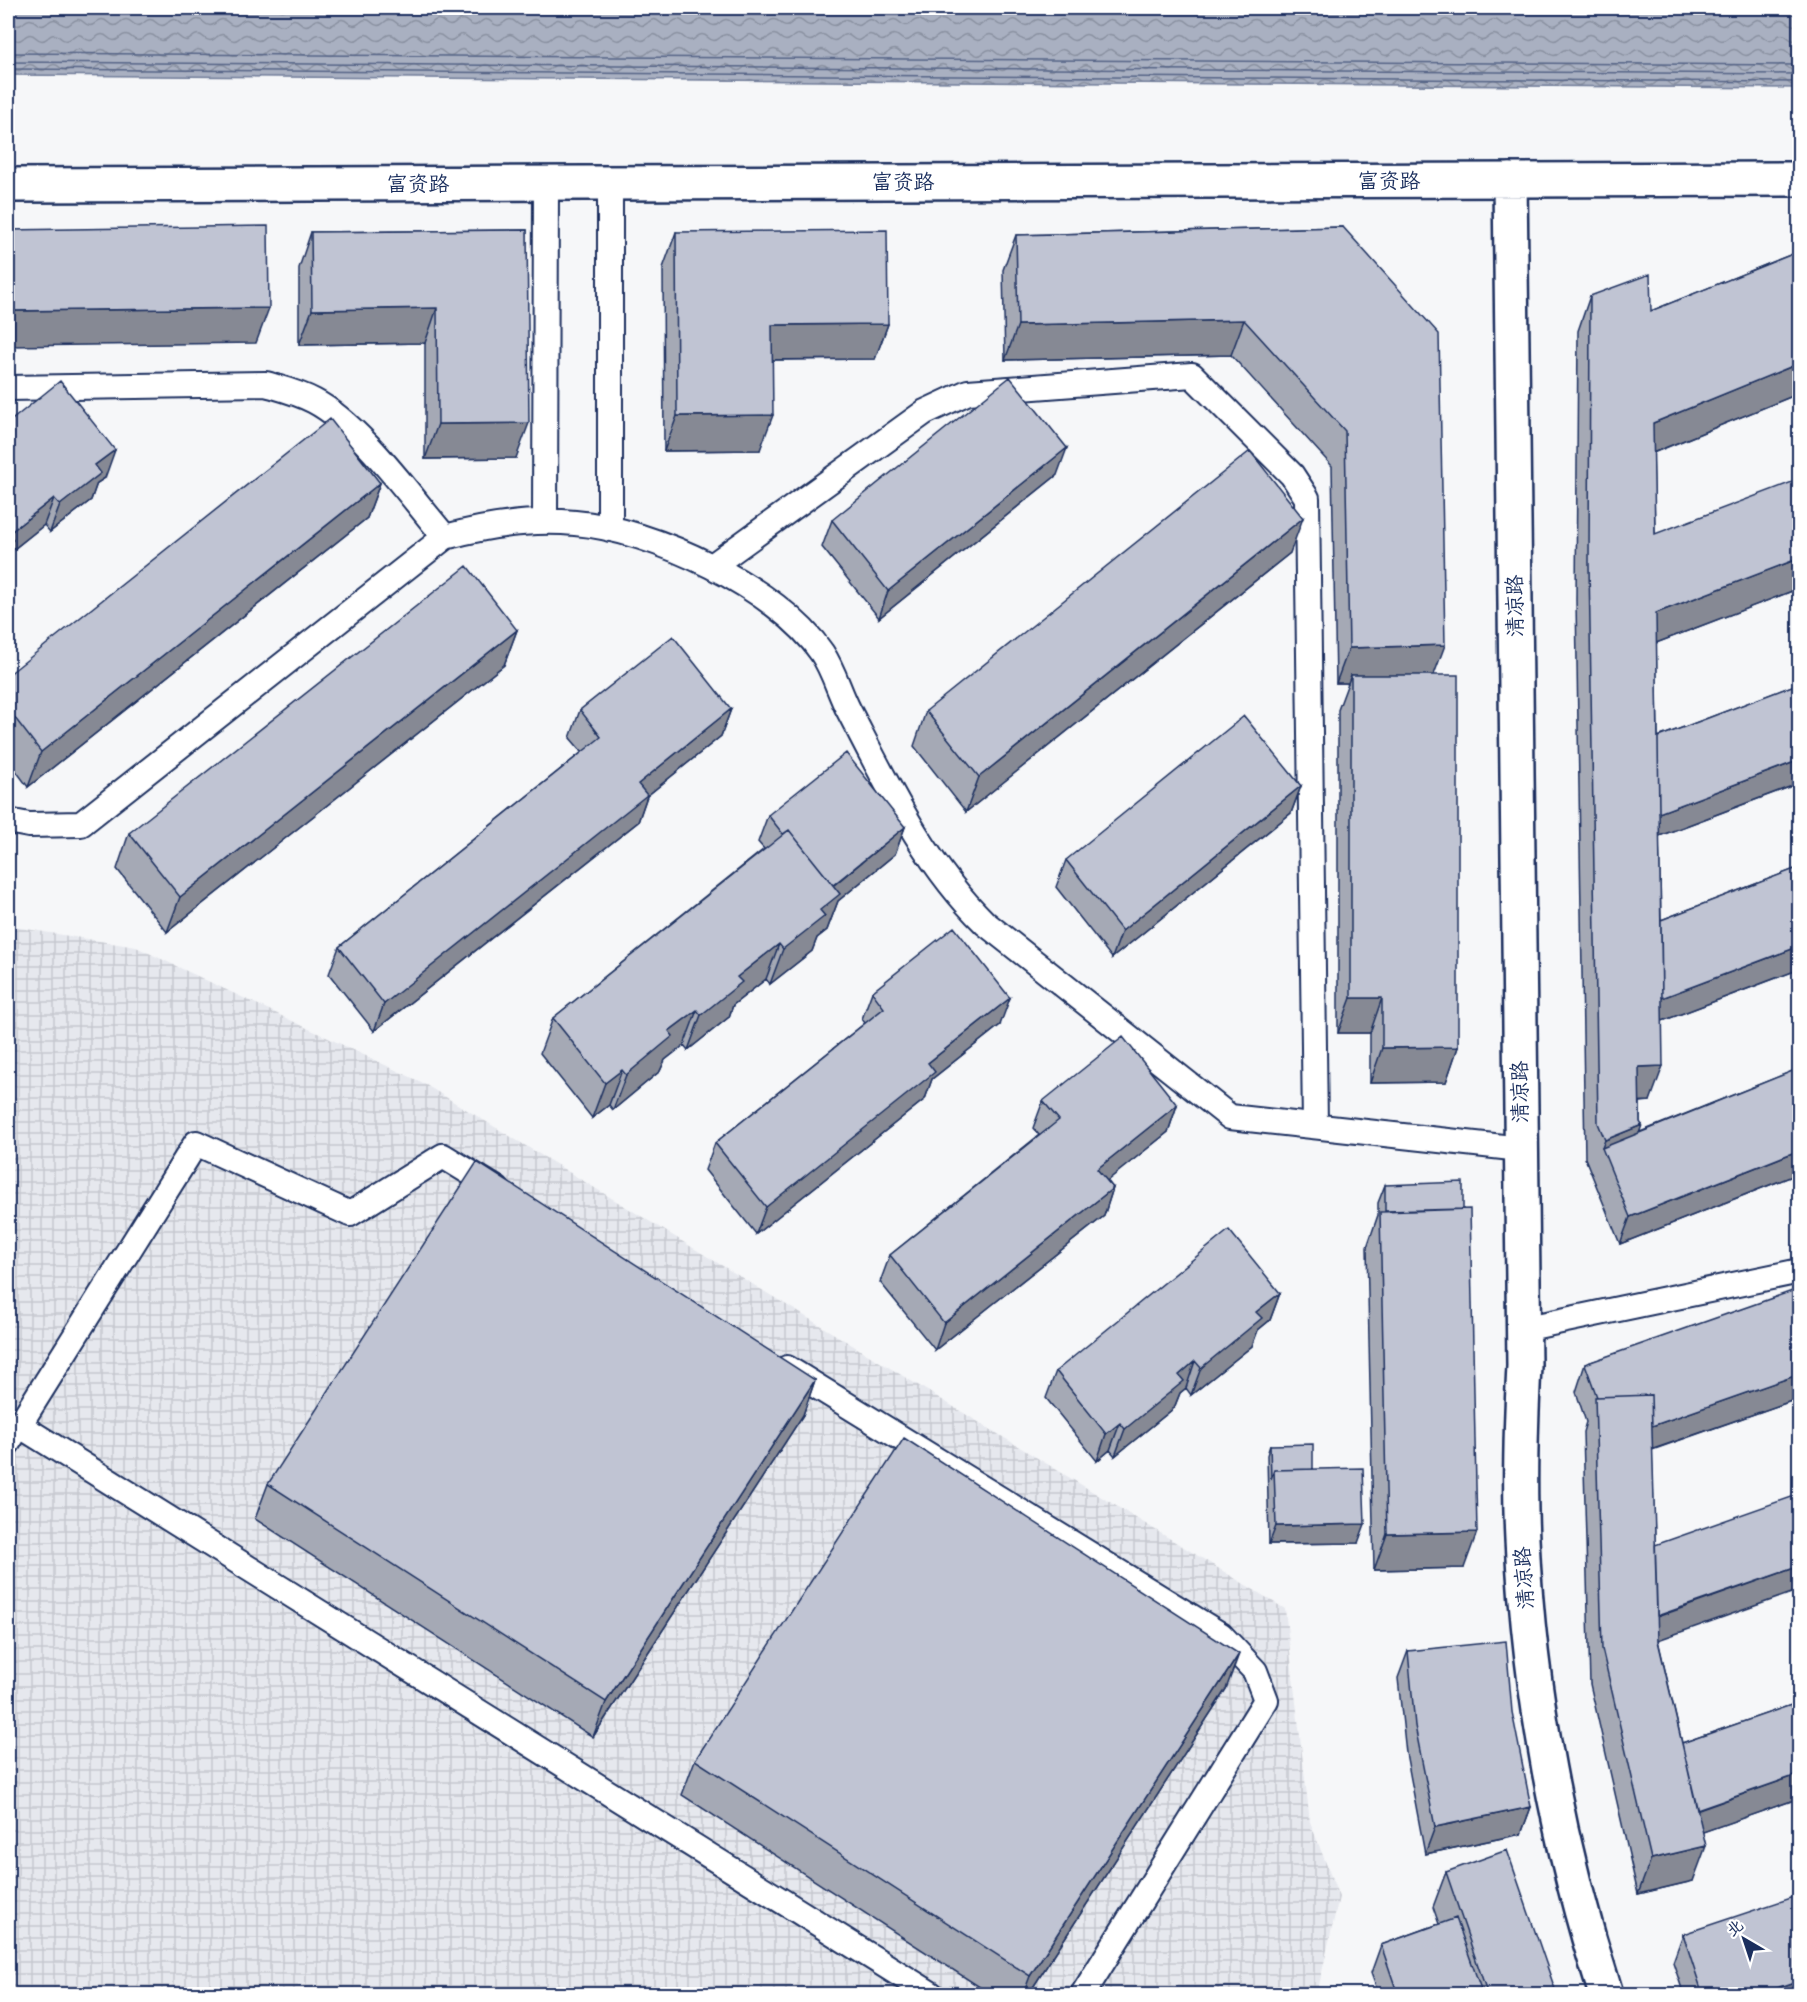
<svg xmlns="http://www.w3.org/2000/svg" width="1807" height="2002" viewBox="0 0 1807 2002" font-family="Itim,'LXGW WenKai TC',sans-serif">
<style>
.industrial{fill:url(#industrial-grid)}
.water{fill:url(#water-waves);stroke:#707c99;stroke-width:1.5}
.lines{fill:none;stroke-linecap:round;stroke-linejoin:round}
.shore{stroke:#546386;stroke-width:1.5}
.lane-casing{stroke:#1b2f5e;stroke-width:28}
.secondary-casing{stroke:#1b2f5e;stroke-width:38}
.lane{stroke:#fff;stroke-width:24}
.secondary{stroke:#fff;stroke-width:33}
.wall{fill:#a5a9b5;stroke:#1b2f5e;stroke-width:1.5}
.shaded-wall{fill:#868994;stroke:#1b2f5e;stroke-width:1.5}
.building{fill:#c0c4d3;stroke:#1b2f5e;stroke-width:1.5}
.labels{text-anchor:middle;stroke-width:5;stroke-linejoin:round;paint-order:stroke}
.street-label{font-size:21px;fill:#1b2f5e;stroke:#fff}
</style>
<defs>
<pattern id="industrial-grid" width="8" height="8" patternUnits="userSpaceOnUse" patternTransform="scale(1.5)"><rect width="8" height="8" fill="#e6e8ee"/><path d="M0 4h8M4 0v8" fill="none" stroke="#c5c7ce"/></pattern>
<pattern id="water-waves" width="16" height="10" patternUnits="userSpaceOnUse" patternTransform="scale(1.5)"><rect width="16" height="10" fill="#a9b0c1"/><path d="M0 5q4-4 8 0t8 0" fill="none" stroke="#8990a0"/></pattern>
</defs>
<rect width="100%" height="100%" fill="#f6f7f9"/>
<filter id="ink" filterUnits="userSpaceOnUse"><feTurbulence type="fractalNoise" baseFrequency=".0167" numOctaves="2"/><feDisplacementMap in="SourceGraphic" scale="12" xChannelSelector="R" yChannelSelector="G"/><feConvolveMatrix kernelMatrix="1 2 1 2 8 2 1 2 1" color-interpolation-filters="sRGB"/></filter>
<g filter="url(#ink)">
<path class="industrial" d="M 8,926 L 136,947 L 421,1082 L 1285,1609 L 1310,1822 L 1339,1897 L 1317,1994 L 8,1994 Z"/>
<path class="water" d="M 8,8 L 1799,8 L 1800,88 L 8,75 Z"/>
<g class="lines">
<path class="shore" d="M 8,53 L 1800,65
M 8,62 L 1800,74
M 8,69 L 1800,82"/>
<g class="lane-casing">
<path id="lane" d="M 8,388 L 266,384 C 283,389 299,393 314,401 C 360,425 410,496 445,537
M 545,521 L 546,183
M 610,529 L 610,183
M 712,566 L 925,412 L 968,392 L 1192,375 L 1292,475 L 1307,498 L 1315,1126
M 8,821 L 29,825 L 81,824 L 445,537 C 489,525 530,519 575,523 C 652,529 778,588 822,653 C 834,671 839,692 849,711 C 888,786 924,863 985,923 L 1230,1117 L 1521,1149
M 1523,1329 L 1800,1271
M 787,1368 L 1221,1635 L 1255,1671 L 1266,1700 L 1083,1994
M 19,1425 L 931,1994
M 8,1443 L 196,1143 L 350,1214 L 443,1156 L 497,1189"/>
</g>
<g class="secondary-casing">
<path id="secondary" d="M 1510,180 L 1524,1366 C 1521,1424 1519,1481 1522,1539 C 1529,1692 1559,1849 1606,1994
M 8,185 L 1800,179"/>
</g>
<use href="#lane" class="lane"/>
<use href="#secondary" class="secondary"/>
</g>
<path class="wall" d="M 1343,227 L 1434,675 L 1458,1047 L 1446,1082 L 1370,1083 L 1370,1033 L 1338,1033 L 1338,710 L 1348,683 L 1336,683 L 1332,466 L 1231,355 L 1005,360 L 1003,270 L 1016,235 Z
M 527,230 L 516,458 L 425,459 L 425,343 L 299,345 L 299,268 L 311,232 Z
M 676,232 L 888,324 L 875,359 L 772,360 L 760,450 L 664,451 L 663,268 Z
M 1800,251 L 1800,393 L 1653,453 L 1655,534 L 1800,588 L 1656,643 L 1658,737 L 1800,683 L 1800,783 L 1659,836 L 1661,920 L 1800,867 L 1800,969 L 1662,1021 L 1650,1101 L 1640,1102 L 1640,1132 L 1800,1068 L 1800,1173 L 1620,1244 L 1585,1158 L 1576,600 L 1578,331 L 1590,296 L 1651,311 Z
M 8,423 L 105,478 L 97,483 L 91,500 L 50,532 L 44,525 L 9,553 L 8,556 Z
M 1057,475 L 879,618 L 822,547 L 832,520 Z
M 380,483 L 367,518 L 28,787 L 8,760 L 8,675 Z
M 1290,553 L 966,812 L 914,746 L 926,711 Z
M 517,630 L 504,665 L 167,932 L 117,869 L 129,833 Z
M 731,709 L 721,736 L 647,796 L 638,822 L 374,1031 L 329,974 L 339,947 L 582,752 L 570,738 L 580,710 Z
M 1301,786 L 1291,813 L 1112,958 L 1056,887 L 1066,860 Z
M 768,815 L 905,827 L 895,854 L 838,901 L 827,930 L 817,938 L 812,951 L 770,984 L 766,979 L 733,1005 L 729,1017 L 688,1050 L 684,1045 L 665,1060 L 660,1071 L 613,1110 L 609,1105 L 592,1118 L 540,1053 L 553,1018 L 764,849 L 758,842 Z
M 872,992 L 1000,1025 L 932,1079 L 925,1099 L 756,1234 L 705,1170 L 715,1143 L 865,1023 L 862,1019 Z
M 1043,1101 L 1177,1105 L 1168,1132 L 1107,1180 L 1113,1188 L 1104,1216 L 935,1350 L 880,1282 L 890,1255 L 1039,1135 L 1033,1128 Z
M 1385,1185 L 1464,1568 L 1374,1570 L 1367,1247 L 1378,1215 L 1378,1203 Z
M 1800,1292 L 1800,1398 L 1652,1450 L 1658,1640 L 1682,1743 L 1800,1702 L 1800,1798 L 1702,1832 L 1693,1881 L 1638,1894 L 1590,1684 L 1583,1432 L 1586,1422 L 1576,1392 L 1585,1364 Z
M 1280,1293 L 1270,1320 L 1258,1330 L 1252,1346 L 1191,1395 L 1186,1388 L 1180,1393 L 1174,1408 L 1115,1456 L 1110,1450 L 1097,1461 L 1046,1398 L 1056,1371 Z
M 815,1380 L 803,1415 L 593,1737 L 255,1519 L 268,1484 Z
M 1270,1445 L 1313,1469 L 1358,1543 L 1269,1544 L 1267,1455 Z
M 1408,1651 L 1531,1807 L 1521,1834 L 1425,1854 L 1406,1753 L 1398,1678 Z
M 1226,1689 L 1028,1995 L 992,1995 L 682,1795 L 695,1760 Z
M 1446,1872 L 1557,1995 L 1379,1995 L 1371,1973 L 1381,1945 L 1439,1924 L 1433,1907 Z
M 1683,1934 L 1800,1995 L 1684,1995 L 1673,1962 Z"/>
<path class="shaded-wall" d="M 269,308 L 256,343 L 8,346 L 8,311 Z
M 437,308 L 425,343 L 299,345 L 312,310 Z
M 1244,320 L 1231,355 L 1005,360 L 1018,325 Z
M 888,324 L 875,359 L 759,360 L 772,325 Z
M 1800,363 L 1800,393 L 1640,458 L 1653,423 Z
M 773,415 L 760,450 L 664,451 L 677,416 Z
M 529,423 L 516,458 L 425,459 L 438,424 Z
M 1067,448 L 1057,475 L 879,618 L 888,591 Z
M 115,450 L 105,478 L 97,483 L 91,500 L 50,532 L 60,505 L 95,465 Z
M 380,483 L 367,518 L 28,787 L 41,752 Z
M 54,498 L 44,525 L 9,553 L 8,556 L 8,534 Z
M 1303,518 L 1290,553 L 966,812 L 979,777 Z
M 1800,558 L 1800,588 L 1643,648 L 1656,613 Z
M 517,630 L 504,665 L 167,932 L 180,897 Z
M 1445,645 L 1432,680 L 1351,675 L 1348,683 L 1336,683 L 1349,648 Z
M 731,709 L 721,736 L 647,796 L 638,822 L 374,1031 L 384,1004 L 638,784 Z
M 1800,760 L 1800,783 L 1646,841 L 1656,814 Z
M 1301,786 L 1291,813 L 1112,958 L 1122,931 Z
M 905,827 L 895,854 L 838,901 L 827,930 L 817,938 L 812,951 L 770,984 L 783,949 L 828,890 Z
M 779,944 L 766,979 L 733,1005 L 729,1017 L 688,1050 L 701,1015 L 737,977 Z
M 1800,946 L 1800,969 L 1649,1026 L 1659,999 Z
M 1010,998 L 1000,1025 L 932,1079 L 925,1099 L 756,1234 L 766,1207 L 928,1063 Z
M 1351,998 L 1382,998 L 1370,1033 L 1338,1033 Z
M 697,1010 L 684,1045 L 665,1060 L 660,1071 L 613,1110 L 626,1075 L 669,1031 Z
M 1458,1047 L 1446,1082 L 1370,1083 L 1382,1048 Z
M 1663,1066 L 1650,1101 L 1627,1102 L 1639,1067 Z
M 622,1070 L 609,1105 L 592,1118 L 605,1083 Z
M 1177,1105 L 1168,1132 L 1088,1196 L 1097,1169 Z
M 1642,1125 L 1630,1160 L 1602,1148 L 1605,1140 Z
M 1800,1150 L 1800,1173 L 1620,1244 L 1630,1217 Z
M 1113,1188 L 1104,1216 L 935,1350 L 944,1323 Z
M 1280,1293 L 1270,1320 L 1258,1330 L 1252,1346 L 1191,1395 L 1201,1368 L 1256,1312 Z
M 1195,1361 L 1186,1388 L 1180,1393 L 1174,1408 L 1115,1456 L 1125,1429 L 1179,1375 Z
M 1800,1374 L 1800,1398 L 1639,1454 L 1649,1427 Z
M 815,1380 L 803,1415 L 593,1737 L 606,1702 Z
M 1120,1423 L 1110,1450 L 1097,1461 L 1106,1434 Z
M 1365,1524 L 1358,1543 L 1269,1544 L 1276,1526 Z
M 1477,1532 L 1464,1568 L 1374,1570 L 1387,1534 Z
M 1800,1566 L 1800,1590 L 1644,1645 L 1654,1618 Z
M 1239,1654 L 1226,1689 L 1028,1995 L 1023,1995 L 1030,1976 Z
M 1800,1774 L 1800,1798 L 1683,1839 L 1693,1812 Z
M 1531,1807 L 1521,1834 L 1425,1854 L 1435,1827 Z
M 1706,1846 L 1693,1881 L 1638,1894 L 1651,1859 Z
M 1800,1980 L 1800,1995 L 1756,1995 Z"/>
<path class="building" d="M 268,226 L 269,308 L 8,311 L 8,230 Z
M 1343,227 L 1439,334 L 1445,645 L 1349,648 L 1345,431 L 1244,320 L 1018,325 L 1016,235 Z
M 527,230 L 529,423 L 438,424 L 437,308 L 312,310 L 311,232 Z
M 887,230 L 888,324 L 772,325 L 773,415 L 677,416 L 676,232 Z
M 1800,251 L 1800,363 L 1653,423 L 1655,534 L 1800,479 L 1800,558 L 1656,613 L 1663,1066 L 1639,1067 L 1640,1122 L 1642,1125 L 1605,1140 L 1598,1123 L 1589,565 L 1590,296 L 1650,274 L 1651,311 Z
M 1010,377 L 1067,448 L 888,591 L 832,520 Z
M 60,381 L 115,450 L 95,465 L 101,473 L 60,505 L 54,498 L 8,534 L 13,540 L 8,545 L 8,423 Z
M 330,419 L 380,483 L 41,752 L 8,709 L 8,675 Z
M 1250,451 L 1303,518 L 979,777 L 926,711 Z
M 467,566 L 517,630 L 180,897 L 129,833 Z
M 673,636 L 731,709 L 638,784 L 647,795 L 384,1004 L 339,947 L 601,737 L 580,710 Z
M 1351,675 L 1458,675 L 1458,1047 L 1382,1048 L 1382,998 L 1351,998 Z
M 1800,683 L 1800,760 L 1659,813 L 1658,737 Z
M 1244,716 L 1301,786 L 1122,931 L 1066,860 Z
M 846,753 L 905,827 L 833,885 L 789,830 L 783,834 L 768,815 Z
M 789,830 L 840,894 L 820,910 L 825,916 L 783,949 L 779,944 L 737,977 L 742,982 L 701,1015 L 697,1010 L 669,1031 L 673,1036 L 626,1075 L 622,1070 L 605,1083 L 553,1018 Z
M 1800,867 L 1800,946 L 1662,998 L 1661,920 Z
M 954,927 L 1010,998 L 928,1063 L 935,1072 L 766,1207 L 715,1143 L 884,1008 L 872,992 Z
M 1123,1037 L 1177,1105 L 1097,1169 L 1113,1188 L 944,1323 L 890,1255 L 1059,1120 L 1043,1101 Z
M 1800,1068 L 1800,1150 L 1630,1217 L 1602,1148 Z
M 477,1162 L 815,1380 L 606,1702 L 268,1484 Z
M 1463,1182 L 1463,1209 L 1385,1211 L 1385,1185 Z
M 1470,1209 L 1477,1532 L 1387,1534 L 1380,1212 Z
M 1229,1230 L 1280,1293 L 1256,1312 L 1262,1318 L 1201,1368 L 1195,1361 L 1179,1375 L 1184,1381 L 1125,1429 L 1120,1423 L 1106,1434 L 1056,1371 Z
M 1798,1289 L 1800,1292 L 1800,1374 L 1652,1426 L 1651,1395 L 1597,1397 L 1585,1364 Z
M 1651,1395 L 1658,1641 L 1706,1846 L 1651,1859 L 1602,1649 L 1595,1397 Z
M 904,1438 L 1239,1654 L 1030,1976 L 695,1760 Z
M 1313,1444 L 1313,1469 L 1274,1470 L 1271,1479 L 1270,1445 Z
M 1363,1468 L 1365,1524 L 1276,1526 L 1274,1470 Z
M 1800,1494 L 1800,1566 L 1657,1616 L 1655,1545 Z
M 1506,1641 L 1512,1712 L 1531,1807 L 1435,1827 L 1415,1726 L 1408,1651 Z
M 1800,1702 L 1800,1774 L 1697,1810 L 1682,1743 Z
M 1507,1850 L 1557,1995 L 1488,1995 L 1446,1872 Z
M 1800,1895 L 1800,1980 L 1756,1995 L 1703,1995 L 1683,1934 Z
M 1456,1918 L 1483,1995 L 1398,1995 L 1381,1945 Z"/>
</g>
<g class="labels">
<g class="street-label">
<text x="1389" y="188">富资路</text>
<text x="903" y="189">富资路</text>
<text x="418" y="191">富资路</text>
<text transform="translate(1515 606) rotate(-91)" y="7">清凉路</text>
<text transform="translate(1520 1092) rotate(-91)" y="7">清凉路</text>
<text transform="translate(1524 1578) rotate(-94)" y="7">清凉路</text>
</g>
</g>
<rect width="1807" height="2002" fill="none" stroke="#fff" stroke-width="30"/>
<rect x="15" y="15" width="1777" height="1972" fill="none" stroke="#1b2f5e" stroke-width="2" filter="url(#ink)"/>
<g transform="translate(1744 1939) rotate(321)" stroke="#ffffff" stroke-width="4.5" paint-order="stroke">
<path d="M0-4.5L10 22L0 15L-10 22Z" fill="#1b2f5e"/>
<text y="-9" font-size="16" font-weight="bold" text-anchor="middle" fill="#1b2f5e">北</text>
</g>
</svg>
